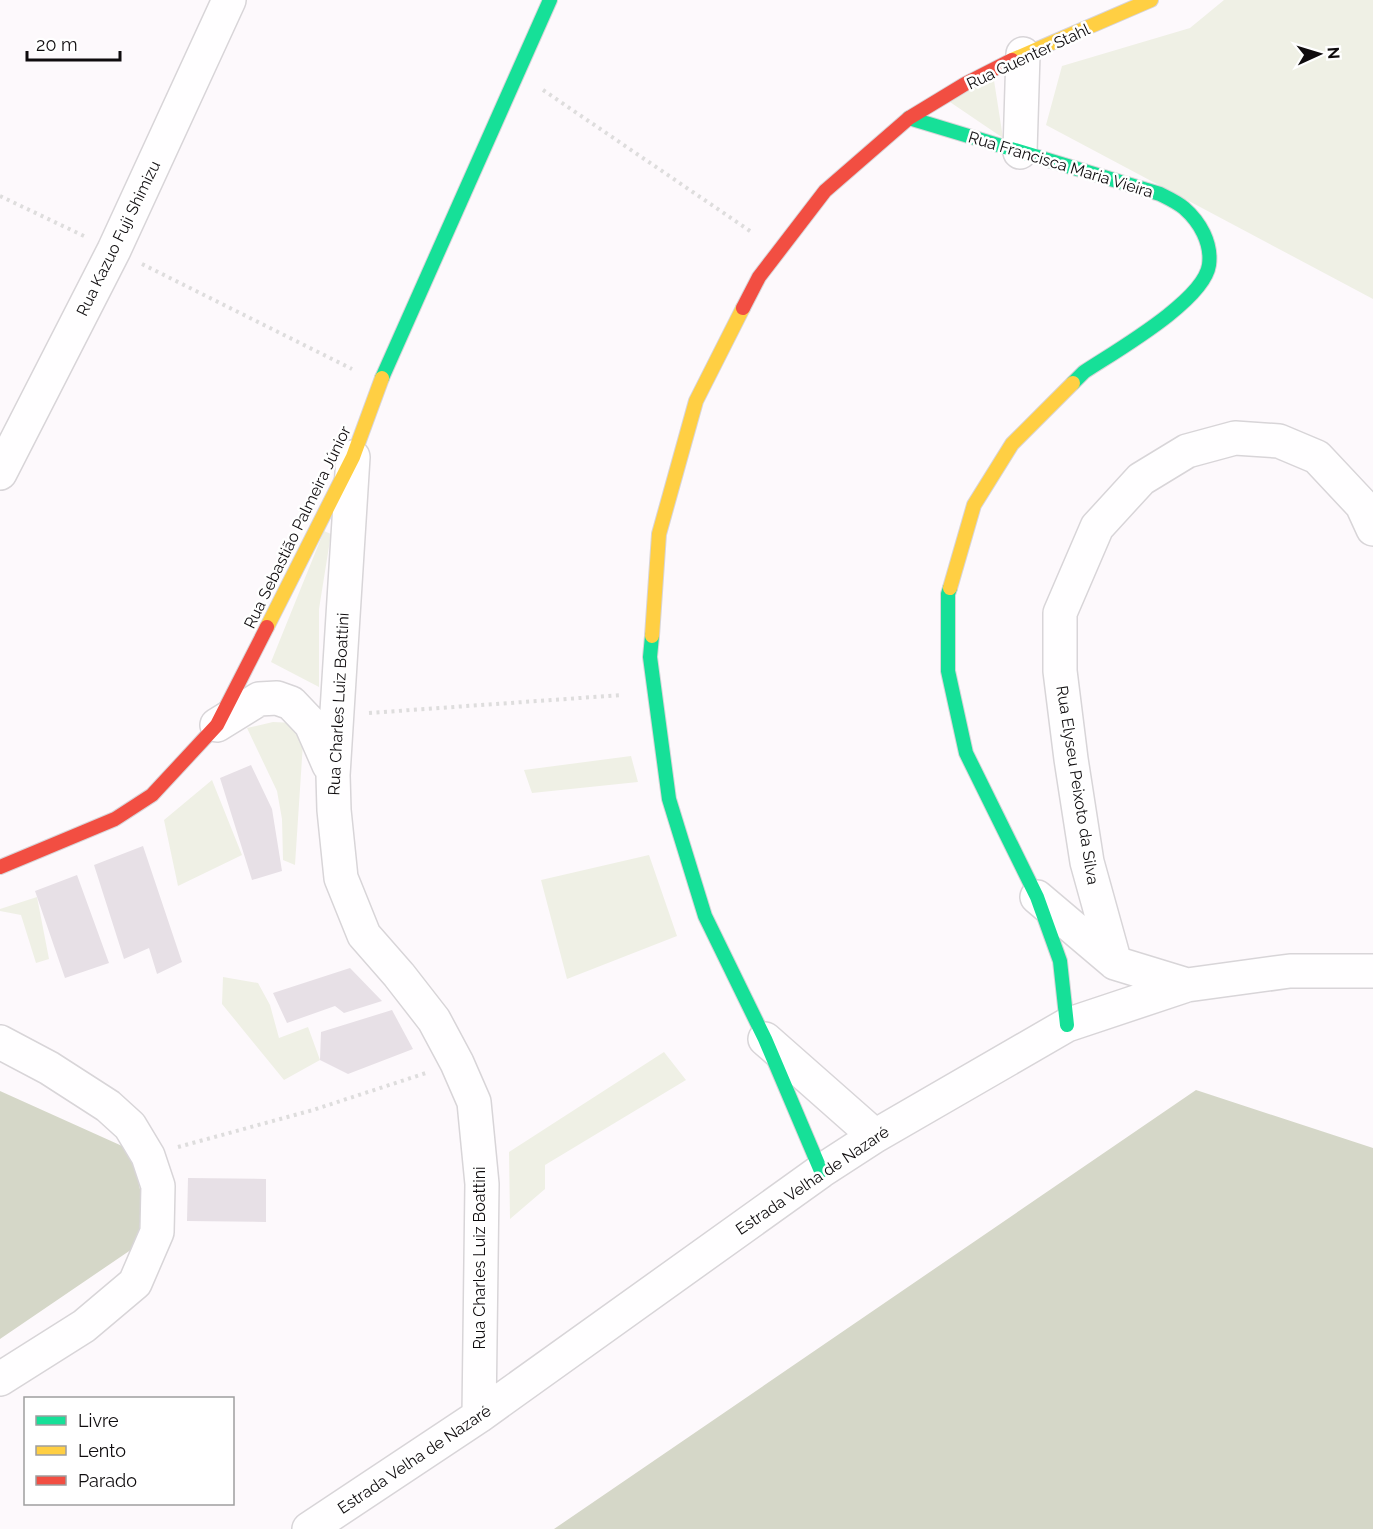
<svg xmlns="http://www.w3.org/2000/svg" width="1373" height="1529" viewBox="0 0 1373 1529" font-family="Raleway,sans-serif">
<style>
.green{fill:#eff0e5}
.forest{fill:#d5d7c8}
.building{fill:#e7e0e6}
.lines{fill:none;stroke-linecap:round;stroke-linejoin:round}
.street-casing{stroke:#d8d5d8;stroke-width:36}
.fast-casing{stroke:#d8d5d8;stroke-width:16}
.slow-casing{stroke:#d8d5d8;stroke-width:16}
.jam-casing{stroke:#d8d5d8;stroke-width:16}
.path{stroke:#dedddd;stroke-width:4;stroke-dasharray:3 4.5;stroke-linecap:butt}
.street{stroke:#fffeff;stroke-width:33}
.fast{stroke:#16e098;stroke-width:14}
.slow{stroke:#ffcf43;stroke-width:14}
.jam{stroke:#f24e42;stroke-width:14}
.labels{text-anchor:middle;stroke-width:5;stroke-linejoin:round;paint-order:stroke}
.street-label{font-size:16px;fill:#0f0c0e;stroke:#fff}
</style>
<rect width="100%" height="100%" fill="#fdf9fc"/>
<path class="green" d="M 1224,0 L 1373,0 L 1373,299 L 1046,125 L 1062,66 L 1190,28 Z
M 993,74 L 1003,138 L 947,100 Z
M 324,531 L 331,534 L 319,609 L 319,687 L 271,662 Z
M 273,722 L 295,723 L 303,743 L 295,865 L 283,860 L 282,819 L 277,791 L 247,728 Z
M 631,756 L 638,782 L 532,793 L 524,770 Z
M 212,780 L 242,855 L 178,886 L 164,820 Z
M 649,855 L 677,936 L 567,979 L 541,880 Z
M 37,897 L 49,959 L 36,963 L 21,915 L 0,911 L 0,909 Z
M 223,977 L 258,983 L 270,1005 L 279,1038 L 308,1027 L 320,1060 L 284,1080 L 222,1004 Z
M 664,1052 L 686,1080 L 545,1165 L 545,1189 L 510,1219 L 509,1152 Z"/>
<path class="forest" d="M 1196,1090 L 1373,1148 L 1373,1529 L 554,1529 Z
M 0,1091 L 131,1150 L 142,1198 L 138,1245 L 0,1339 Z"/>
<path class="building" d="M 251,765 L 272,809 L 282,871 L 252,880 L 220,778 Z
M 143,846 L 182,962 L 157,974 L 149,948 L 124,959 L 94,865 Z
M 77,875 L 109,963 L 65,978 L 35,891 Z
M 350,968 L 382,1001 L 344,1013 L 335,1006 L 287,1023 L 273,993 Z
M 392,1010 L 413,1049 L 348,1074 L 320,1060 L 321,1032 Z
M 188,1178 L 266,1179 L 266,1222 L 187,1221 Z"/>
<g class="lines">
<g class="street-casing">
<path id="street" d="M 1020,152 L 1023,54
M 353,457 L 333,775 L 334,810 L 341,878 L 364,935 L 399,975 L 434,1020 L 457,1063 L 474,1102 L 482,1184 L 479,1416
M 0,473 L 114,250 L 229,0
M 217,725 L 259,699 L 277,698 L 291,703 L 311,724 L 329,765
M 1037,897 L 1115,963 L 1187,985
M 1115,963 L 1087,862 L 1071,759 L 1060,671 L 1060,613 L 1097,527 L 1141,479 L 1187,451 L 1235,438 L 1279,441 L 1317,457 L 1362,505 L 1373,529
M 765,1039 L 875,1136
M 0,1042 L 49,1068 L 108,1106 L 130,1126 L 148,1156 L 158,1186 L 157,1232 L 135,1283 L 84,1326 L 0,1379
M 309,1529 L 479,1416 L 821,1171 L 875,1136 L 1067,1025 L 1187,985 L 1290,971 L 1373,971"/>
</g>
<g class="fast-casing">
<path id="fast" d="M 909,118 L 1160,194 C 1168,198 1177,202 1184,208 C 1200,222 1212,243 1209,265 C 1204,301 1114,352 1084,372 L 1073,383
M 382,378 L 550,0
M 950,588 L 948,594 L 948,671 L 966,753 L 1037,897 L 1060,961 L 1067,1025
M 652,636 L 650,657 L 669,799 L 705,916 L 765,1039 L 821,1171"/>
</g>
<g class="slow-casing">
<path id="slow" d="M 1012,60 L 1151,0
M 950,588 L 974,505 L 1012,444 L 1073,383
M 267,627 L 353,457 L 382,378
M 652,636 L 659,534 L 696,401 L 743,308"/>
</g>
<g class="jam-casing">
<path id="jam" d="M 743,308 L 759,277 L 825,191 L 909,118 L 965,84 L 1012,60
M 0,867 L 115,819 L 152,795 L 217,725 L 267,627"/>
</g>
<path class="path" d="M 543,90 L 753,233
M 0,196 L 86,237
M 142,264 L 352,369
M 369,713 L 622,695
M 178,1147 L 313,1110 L 426,1073"/>
<use href="#street" class="street"/>
<use href="#fast" class="fast"/>
<use href="#slow" class="slow"/>
<use href="#jam" class="jam"/>
</g>
<g class="labels">
<g class="street-label">
<text transform="translate(1028 56) rotate(-25)" y="6">Rua Guenter Stahl</text>
<text transform="translate(1061 164) rotate(17)" y="6">Rua Francisca Maria Vieira</text>
<text transform="translate(118 238) rotate(-64)" y="6">Rua Kazuo Fuji Shimizu</text>
<text transform="translate(297 527) rotate(-64)" y="6">Rua Sebastião Palmeira Júnior</text>
<text transform="translate(338 704) rotate(-87)" y="6">Rua Charles Luiz Boattini</text>
<text transform="translate(1078 785) rotate(81)" y="6">Rua Elyseu Peixoto da Silva</text>
<text transform="translate(812 1180) rotate(-34)" y="6">Estrada Velha de Nazaré</text>
<text transform="translate(479 1258) rotate(-90)" y="6">Rua Charles Luiz Boattini</text>
<text transform="translate(414 1459) rotate(-34)" y="6">Estrada Velha de Nazaré</text>
</g>
</g>
<rect x="24" y="1397" width="210" height="108" fill="#ffffff" stroke="#9f9e9f" stroke-width="1.5"/>
<rect x="36" y="1416" width="30" height="9" fill="#16e098" stroke="#9f9e9f" stroke-width="1.5"/>
<text x="78" y="1427" font-size="18" fill="#0f0c0e">Livre</text>
<rect x="36" y="1446" width="30" height="9" fill="#ffcf43" stroke="#9f9e9f" stroke-width="1.5"/>
<text x="78" y="1457" font-size="18" fill="#0f0c0e">Lento</text>
<rect x="36" y="1476" width="30" height="9" fill="#f24e42" stroke="#9f9e9f" stroke-width="1.5"/>
<text x="78" y="1487" font-size="18" fill="#0f0c0e">Parado</text>
<g transform="translate(1319 54) rotate(86)" stroke="#ffffff" stroke-width="4.5" paint-order="stroke">
<path d="M0-4.5L10 22L0 15L-10 22Z" fill="#0f0c0e"/>
<text y="-9" font-size="16" font-weight="bold" text-anchor="middle" fill="#0f0c0e">N</text>
</g>
<path d="M27 51v9h93v-9" fill="none" stroke="#0f0c0e" stroke-width="3"/>
<text x="36" y="51" font-size="18" fill="#0f0c0e" stroke="#ffffff" stroke-width="4.5" paint-order="stroke">20 m</text>
</svg>
